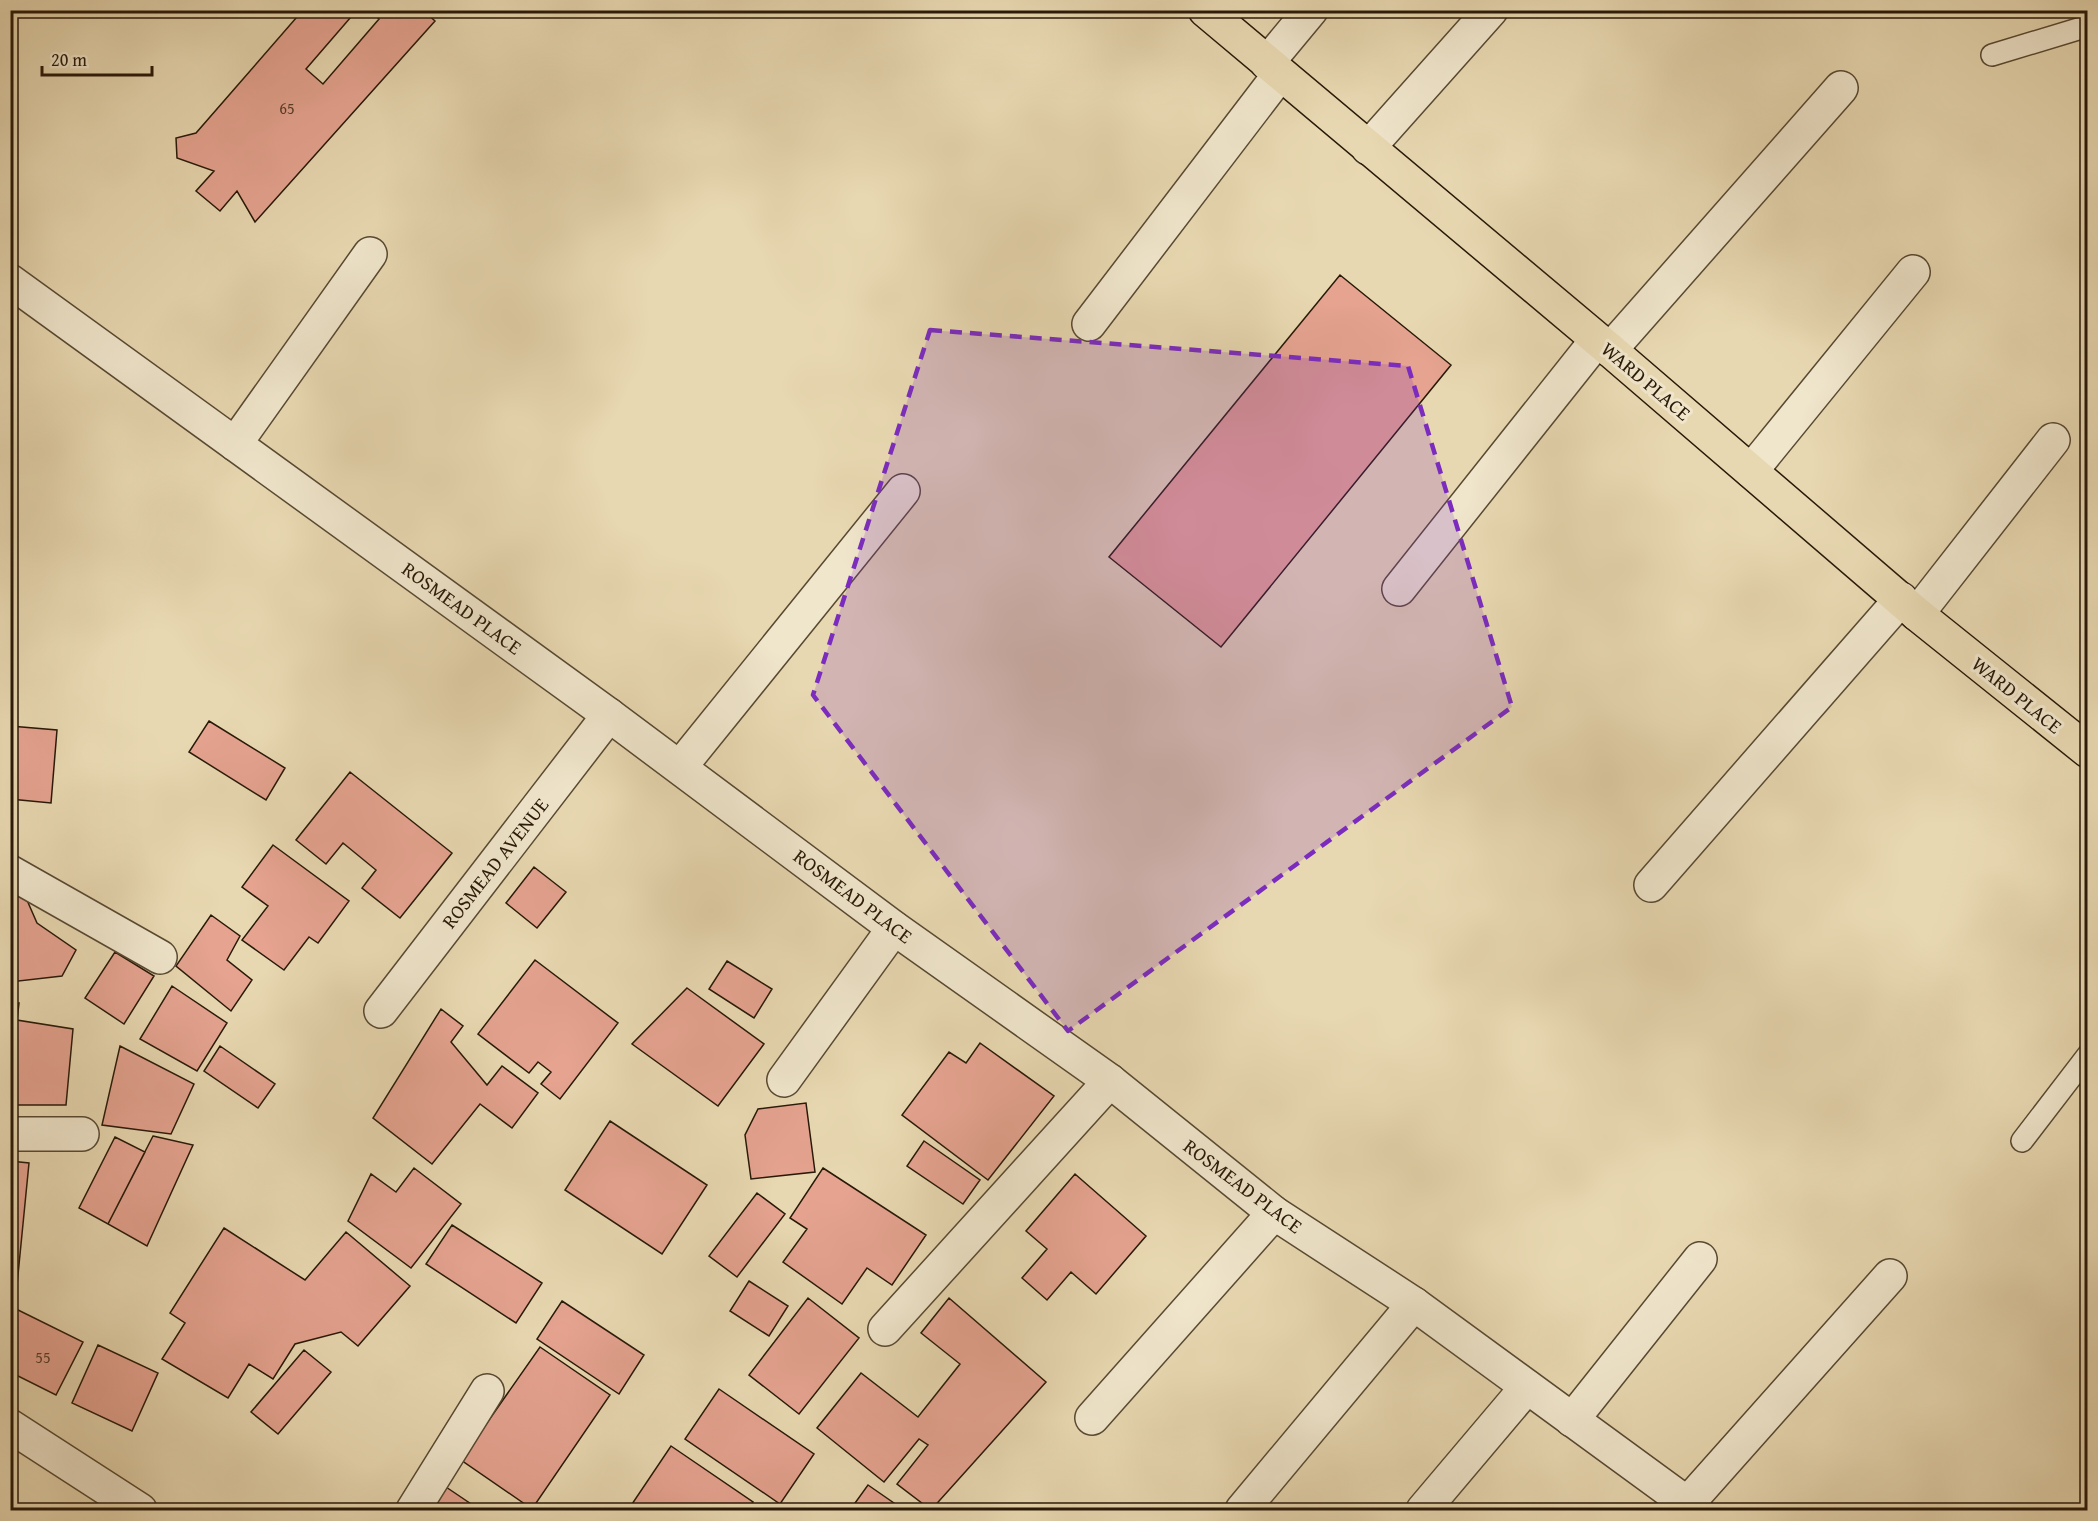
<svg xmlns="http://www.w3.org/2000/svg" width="2098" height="1521" viewBox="0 0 2098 1521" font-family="'Gentium Book Plus',serif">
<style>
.building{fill:#e5a390;stroke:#281908;stroke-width:1.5}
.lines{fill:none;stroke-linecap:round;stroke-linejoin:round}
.service-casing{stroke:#584932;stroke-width:24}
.minor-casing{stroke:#584932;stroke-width:36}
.tertiary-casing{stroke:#584932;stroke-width:36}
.primary-casing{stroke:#281908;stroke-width:36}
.service{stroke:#f0e6cc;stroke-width:21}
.minor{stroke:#f0e6cc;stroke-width:33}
.tertiary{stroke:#f0e6cc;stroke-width:33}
.primary{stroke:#e8d8b1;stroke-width:33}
.marked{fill:#7b2cbf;fill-opacity:0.2;stroke:#7b2cbf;stroke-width:4.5;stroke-dasharray:12 8;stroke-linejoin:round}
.labels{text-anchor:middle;stroke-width:6;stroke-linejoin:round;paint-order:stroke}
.number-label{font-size:16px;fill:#573c2a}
.street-label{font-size:20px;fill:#281908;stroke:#f0e6cc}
</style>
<rect width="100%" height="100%" fill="#e8d8b1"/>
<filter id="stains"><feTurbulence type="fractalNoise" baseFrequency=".00333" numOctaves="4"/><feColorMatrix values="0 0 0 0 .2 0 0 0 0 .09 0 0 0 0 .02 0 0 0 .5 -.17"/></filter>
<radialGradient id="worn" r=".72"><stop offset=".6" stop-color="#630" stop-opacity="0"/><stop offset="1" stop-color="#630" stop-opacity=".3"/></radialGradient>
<path class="building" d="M 303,10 L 357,10 L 306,69 L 323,84 L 379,19 L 369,10 L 423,10 L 435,21 L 255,222 L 237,191 L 220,211 L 196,191 L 214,171 L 177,158 L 176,138 L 196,133 Z
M 1340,275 L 1451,365 L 1221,647 L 1109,557 Z
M 209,721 L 285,768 L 266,800 L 189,752 Z
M 10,726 L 57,730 L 51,803 L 10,799 Z
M 350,772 L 452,853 L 400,918 L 362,888 L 376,870 L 343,843 L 326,864 L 296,840 Z
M 273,845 L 349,901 L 318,943 L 309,937 L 284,970 L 242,940 L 268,906 L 242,887 Z
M 534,867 L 566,892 L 537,928 L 506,903 Z
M 23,891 L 37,923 L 76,950 L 62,976 L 10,982 L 10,892 Z
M 211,915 L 240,936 L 227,960 L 252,980 L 231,1011 L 176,966 Z
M 115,952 L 154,976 L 124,1024 L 85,998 Z
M 535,960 L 618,1023 L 560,1099 L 541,1084 L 551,1072 L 538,1062 L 529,1073 L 478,1034 Z
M 727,961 L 772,989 L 754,1018 L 709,989 Z
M 172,986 L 227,1023 L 197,1071 L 140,1039 Z
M 687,988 L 764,1044 L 718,1106 L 632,1044 Z
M 10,1003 L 19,1003 L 17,1020 L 73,1029 L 66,1105 L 10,1105 Z
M 441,1009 L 463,1026 L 451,1042 L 487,1085 L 502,1066 L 538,1093 L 512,1128 L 480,1104 L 432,1164 L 373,1118 Z
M 980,1043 L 1054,1096 L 988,1180 L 902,1115 L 949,1052 L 966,1063 Z
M 120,1046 L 194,1084 L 171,1134 L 102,1125 Z
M 220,1046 L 275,1084 L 258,1108 L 204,1071 Z
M 806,1103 L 815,1172 L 751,1179 L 745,1135 L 758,1109 Z
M 610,1121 L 707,1185 L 662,1254 L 565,1190 Z
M 153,1136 L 193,1145 L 147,1246 L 108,1224 Z
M 115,1137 L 145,1152 L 108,1224 L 79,1208 Z
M 924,1141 L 980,1180 L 963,1204 L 907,1166 Z
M 10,1161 L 29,1163 L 17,1285 L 10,1282 Z
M 414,1168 L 461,1204 L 411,1268 L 348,1221 L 371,1174 L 396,1192 Z
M 823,1168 L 926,1235 L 892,1285 L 867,1268 L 842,1304 L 783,1262 L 807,1229 L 790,1218 Z
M 1075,1174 L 1146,1236 L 1096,1294 L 1071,1272 L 1047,1300 L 1022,1278 L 1047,1249 L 1026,1231 Z
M 757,1193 L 785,1214 L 737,1277 L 709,1256 Z
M 452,1225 L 542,1283 L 516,1323 L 426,1264 Z
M 224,1228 L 305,1280 L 346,1232 L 410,1286 L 358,1346 L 341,1332 L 295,1344 L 273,1379 L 249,1364 L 228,1398 L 162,1359 L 185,1323 L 170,1313 Z
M 749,1281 L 788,1306 L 769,1336 L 730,1311 Z
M 808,1298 L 859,1338 L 799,1414 L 749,1375 Z
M 949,1298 L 1046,1382 L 931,1510 L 897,1484 L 928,1445 L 919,1439 L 884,1482 L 817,1428 L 861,1373 L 918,1417 L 960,1364 L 921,1333 Z
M 562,1301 L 644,1355 L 619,1394 L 537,1339 Z
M 10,1306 L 83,1342 L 56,1395 L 10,1372 Z
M 98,1345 L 158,1373 L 132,1431 L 72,1403 Z
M 540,1347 L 610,1395 L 532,1509 L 461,1460 Z
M 304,1350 L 331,1372 L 278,1434 L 251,1412 Z
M 719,1389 L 814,1454 L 780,1504 L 685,1439 Z
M 671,1446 L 753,1502 L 747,1510 L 628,1510 Z
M 868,1485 L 904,1510 L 850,1510 Z
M 446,1487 L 480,1510 L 429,1510 Z"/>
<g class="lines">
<g class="service-casing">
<path id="service" d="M 1992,55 L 2088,26
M 2022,1141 L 2088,1055"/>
</g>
<g class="minor-casing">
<path id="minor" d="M 1267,63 L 1311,10
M 1368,148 L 1491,10
M 1089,324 L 1280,74
M 1610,350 L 1841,88
M 235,444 L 370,254
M 1751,471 L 1913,272
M 1399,589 L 1597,340
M 1917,614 L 2053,440
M 680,767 L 903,491
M 10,872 L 160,957
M 1651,885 L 1901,599
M 381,1011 L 609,715
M 784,1080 L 894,928
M 10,1134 L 82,1134
M 885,1329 L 1110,1081
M 1092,1418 L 1274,1213
M 1572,1420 L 1700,1259
M 1687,1504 L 1890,1276
M 413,1510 L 487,1391
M 1242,1510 L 1414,1304
M 1423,1510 L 1527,1387"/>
</g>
<g class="tertiary-casing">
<path id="tertiary" d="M 10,281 L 609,715 L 894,928 L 1110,1081 L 1274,1213 L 1414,1304 L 1696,1510
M 10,1426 L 140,1510"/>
</g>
<g class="primary-casing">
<path id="primary" d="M 1205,10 L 1610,350 L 1917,614 L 2088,751"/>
</g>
<use href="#service" class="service"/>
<use href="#minor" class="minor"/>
<use href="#tertiary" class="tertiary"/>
<use href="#primary" class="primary"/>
</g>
<path class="marked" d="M 930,330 L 1408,366 L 1512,707 L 1068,1031 L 813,695 Z"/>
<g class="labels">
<g class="number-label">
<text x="287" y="114">65</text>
<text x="43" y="1363">55</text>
</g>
<g class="street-label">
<text transform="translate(1646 381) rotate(40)" y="7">WARD PLACE</text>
<text transform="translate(462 608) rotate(36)" y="7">ROSMEAD PLACE</text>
<text transform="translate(2017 695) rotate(39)" y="7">WARD PLACE</text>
<text transform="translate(495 863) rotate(-52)" y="7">ROSMEAD AVENUE</text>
<text transform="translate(853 896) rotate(37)" y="7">ROSMEAD PLACE</text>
<text transform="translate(1243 1186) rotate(37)" y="7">ROSMEAD PLACE</text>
</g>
</g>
<rect width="2098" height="1521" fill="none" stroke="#e8d8b1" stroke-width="36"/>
<rect x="12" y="12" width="2074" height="1497" fill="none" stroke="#281908" stroke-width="3"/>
<rect x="18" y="18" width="2062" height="1485" fill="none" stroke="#281908" stroke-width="1.5"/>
<path d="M42 66v9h110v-9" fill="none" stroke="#281908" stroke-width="3"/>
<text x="51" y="66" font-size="18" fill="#281908" stroke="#f0e6cc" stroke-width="4.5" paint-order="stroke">20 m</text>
<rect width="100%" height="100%" filter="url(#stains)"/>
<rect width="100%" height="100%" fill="url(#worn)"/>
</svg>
